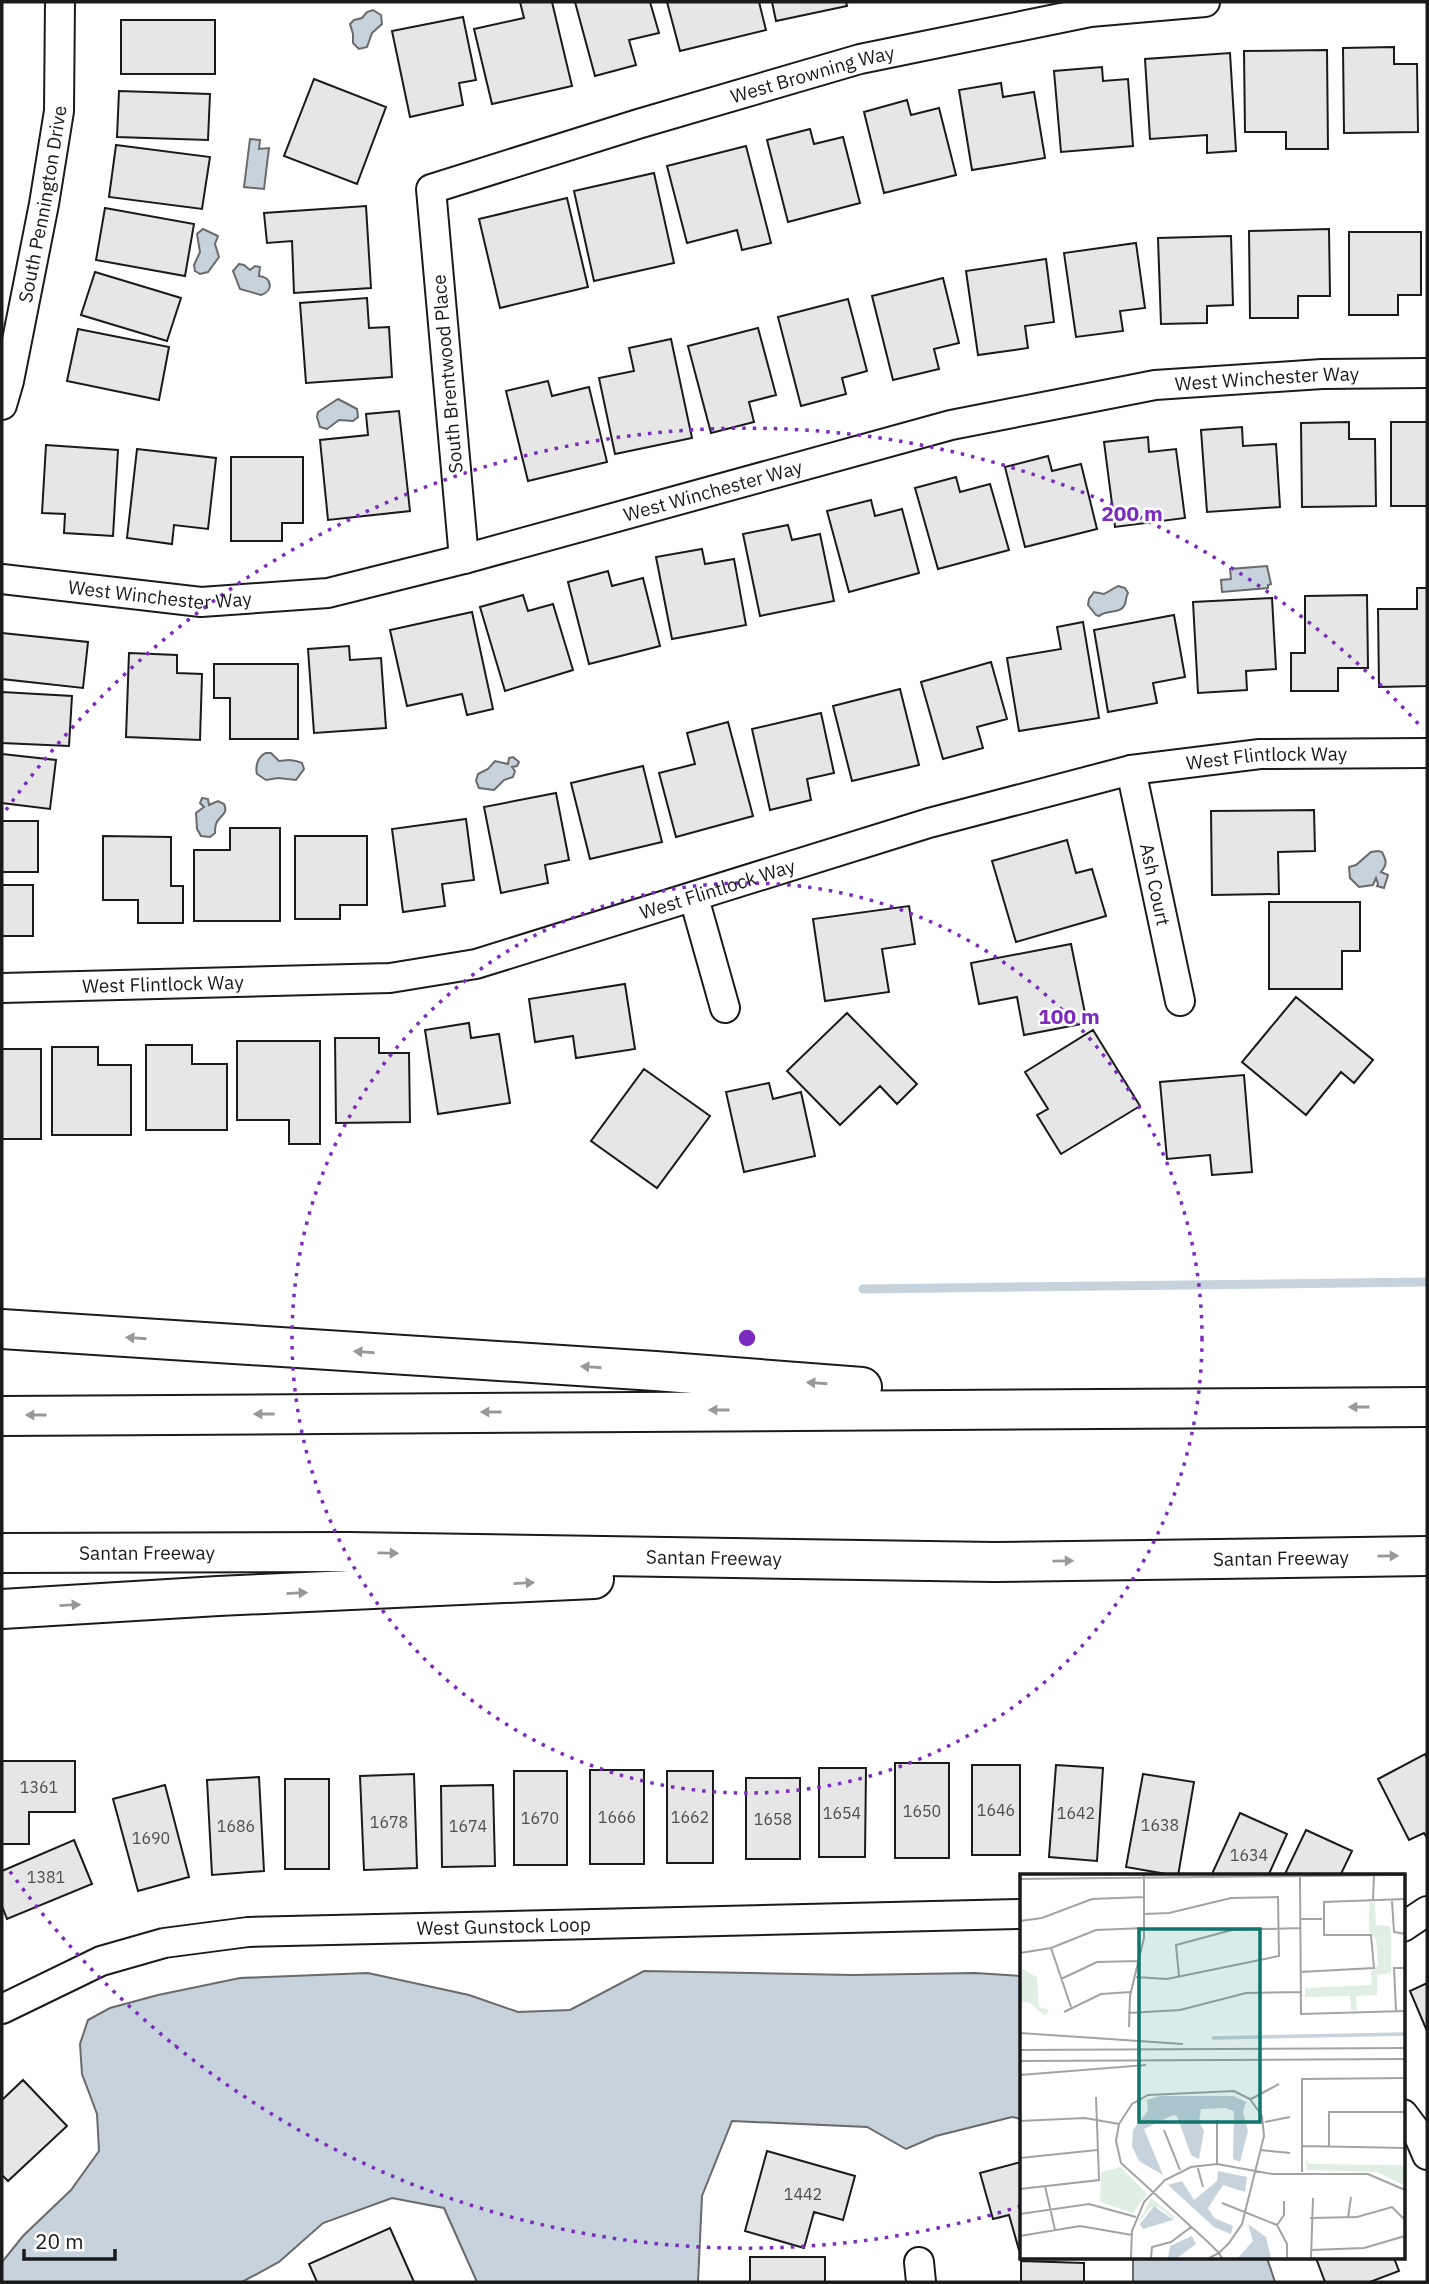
<svg xmlns="http://www.w3.org/2000/svg" width="1429" height="2284" viewBox="0 0 1429 2284" font-family="'IBM Plex Sans',sans-serif">
<style>
.water{fill:#c6d2dc;stroke:#6a6a6a;stroke-width:2}
.lines{fill:none;stroke-linecap:round;stroke-linejoin:round}
.stream{stroke:#c6d2dc;stroke-width:9}
.building{fill:#e6e6e6;stroke:#1a1a1a;stroke-width:2}
.minor-casing{stroke:#1a1a1a;stroke-width:32}
.motorway-casing{stroke:#1a1a1a;stroke-width:42}
.minor{stroke:#fff;stroke-width:28}
.motorway{stroke:#fff;stroke-width:38}
.oneway{fill:#989898}
.ring{fill:none;stroke:#7b2cbf;stroke-width:3.5;stroke-dasharray:3.5 7}
.labels{text-anchor:middle;stroke-width:5;stroke-linejoin:round;paint-order:stroke}
.number-label{font-size:16px;fill:#4d4d4d}
.street-label{font-size:19px;fill:#1a1a1a;stroke:#fff}
.inset-river{fill:none;stroke:#c6d2dc;stroke-width:3.5}
.inset-road{fill:none;stroke:#a3a3a3;stroke-width:2}
.view{fill:#0f766e;fill-opacity:0.15;stroke:#0f766e;stroke-width:3.5}
.inset-edge{fill:none;stroke:#1a1a1a;stroke-width:3.5}
.centre{fill:#7b2cbf;stroke:#fff;stroke-width:3.5}
.ring-label{font-size:21px;text-anchor:middle;font-weight:bold;fill:#7b2cbf;stroke:#fff;stroke-width:5;stroke-linejoin:round;paint-order:stroke}
</style>
<rect width="100%" height="100%" fill="#fff"/>
<path class="water" d="M 373,10 L 381,15 L 382,24 L 372,33 L 367,47 L 359,49 L 353,43 L 353,34 L 350,24 L 354,20 L 362,18 L 367,12 Z
M 250,139 L 260,140 L 259,149 L 269,148 L 264,189 L 244,187 Z
M 203,229 L 218,236 L 215,244 L 219,257 L 208,272 L 200,274 L 195,271 L 194,265 L 200,252 L 197,234 Z
M 239,264 L 244,265 L 250,270 L 255,266 L 260,267 L 259,276 C 272,277 274,291 261,295 L 240,289 L 233,271 Z
M 338,399 L 357,409 L 358,417 L 353,421 L 339,420 L 327,429 L 320,427 L 317,417 L 318,412 Z
M 1267,566 L 1271,584 L 1268,585 L 1268,588 L 1222,592 L 1221,580 L 1231,579 L 1230,569 Z
M 1118,586 L 1125,588 L 1128,593 C 1126,596 1126,601 1125,604 C 1121,615 1107,609 1099,616 L 1096,615 L 1088,605 L 1089,599 L 1094,592 L 1104,594 Z
M 266,753 L 271,753 L 279,761 C 288,760 293,759 302,763 L 304,769 L 296,780 L 278,778 L 266,780 L 257,774 C 255,766 258,756 266,753 Z
M 513,757 L 519,762 L 517,766 L 512,767 L 515,771 L 513,777 L 504,780 L 494,790 L 479,788 L 476,781 L 478,774 L 488,769 L 495,761 L 508,764 L 509,758 Z
M 202,798 L 208,799 L 209,805 L 218,801 L 224,804 C 229,815 219,815 216,824 C 215,827 215,830 215,833 L 210,837 L 201,836 L 197,829 L 196,813 L 204,807 L 200,803 Z
M 1378,851 L 1382,852 C 1386,860 1388,864 1381,872 L 1388,875 L 1384,888 L 1377,886 L 1378,884 L 1376,878 L 1373,885 L 1359,887 L 1350,878 L 1349,867 L 1356,865 L 1371,852 Z
M 644,1971 L 853,1975 L 975,1973 L 1021,1976 L 1021,2119 L 1012,2117 L 936,2136 L 906,2149 L 867,2127 L 732,2121 L 702,2196 L 698,2282 L 477,2282 L 444,2208 L 392,2198 L 323,2223 L 279,2262 L 242,2282 L 2,2282 L 2,2262 L 23,2236 L 71,2190 L 99,2151 L 97,2114 L 82,2074 L 80,2044 L 88,2020 L 110,2008 L 158,1995 L 240,1978 L 368,1973 L 469,1995 L 518,2012 L 570,2010 Z
M 1133,2258 L 1267,2258 L 1275,2282 L 1133,2282 Z"/>
<g class="lines">
<path class="stream" d="M 863,1289 L 1427,1282"/>
</g>
<path class="building" d="M 520,2 L 552,2 L 572,86 L 492,104 L 474,29 L 524,18 Z
M 575,2 L 650,2 L 659,33 L 629,40 L 636,65 L 595,76 Z
M 667,2 L 759,2 L 766,30 L 680,51 Z
M 772,2 L 846,2 L 847,6 L 776,21 Z
M 463,17 L 476,80 L 459,83 L 463,105 L 410,117 L 392,31 Z
M 121,20 L 215,20 L 215,74 L 121,74 Z
M 1394,47 L 1394,64 L 1417,64 L 1418,132 L 1344,133 L 1343,48 Z
M 1327,50 L 1328,149 L 1286,149 L 1286,132 L 1245,132 L 1244,51 Z
M 1230,53 L 1236,151 L 1207,153 L 1207,135 L 1150,139 L 1145,59 Z
M 1102,67 L 1103,81 L 1128,79 L 1133,146 L 1061,152 L 1054,71 Z
M 314,79 L 386,107 L 357,184 L 284,156 Z
M 1001,83 L 1003,97 L 1034,92 L 1045,158 L 972,170 L 959,90 Z
M 119,91 L 210,94 L 208,140 L 117,137 Z
M 907,100 L 911,115 L 939,108 L 956,175 L 884,193 L 864,112 Z
M 810,129 L 814,144 L 843,137 L 860,203 L 788,222 L 767,140 Z
M 116,145 L 210,157 L 202,209 L 109,197 Z
M 746,146 L 771,243 L 742,250 L 737,230 L 687,243 L 667,166 Z
M 654,173 L 674,263 L 594,281 L 574,191 Z
M 567,198 L 588,287 L 500,308 L 479,219 Z
M 366,206 L 371,288 L 294,293 L 292,241 L 267,243 L 264,213 Z
M 105,208 L 194,224 L 185,276 L 96,260 Z
M 1329,229 L 1330,296 L 1298,296 L 1298,318 L 1250,318 L 1249,231 Z
M 1349,232 L 1421,232 L 1421,295 L 1398,295 L 1398,315 L 1349,315 Z
M 1231,236 L 1233,305 L 1207,306 L 1207,323 L 1161,324 L 1158,238 Z
M 1136,243 L 1145,308 L 1120,311 L 1123,331 L 1076,337 L 1064,253 Z
M 1046,259 L 1054,322 L 1025,326 L 1028,348 L 978,355 L 966,271 Z
M 95,272 L 181,298 L 167,341 L 81,315 Z
M 943,278 L 959,343 L 934,349 L 939,369 L 893,380 L 872,296 Z
M 367,298 L 369,328 L 389,327 L 392,377 L 306,383 L 300,303 Z
M 848,299 L 867,371 L 842,378 L 846,394 L 801,406 L 778,317 Z
M 758,328 L 776,395 L 749,402 L 754,422 L 711,433 L 688,346 Z
M 78,329 L 169,347 L 159,400 L 67,381 Z
M 671,339 L 692,438 L 615,454 L 599,378 L 634,371 L 629,348 Z
M 548,381 L 552,396 L 589,387 L 607,462 L 528,481 L 506,391 Z
M 399,411 L 410,511 L 328,520 L 320,440 L 368,435 L 366,414 Z
M 1349,422 L 1349,439 L 1375,439 L 1376,506 L 1302,507 L 1301,423 Z
M 1391,422 L 1427,422 L 1427,506 L 1391,506 Z
M 1242,427 L 1243,446 L 1276,444 L 1280,507 L 1207,512 L 1201,430 Z
M 1148,437 L 1149,452 L 1176,449 L 1185,518 L 1115,527 L 1104,442 Z
M 46,445 L 118,450 L 113,536 L 64,533 L 65,514 L 42,513 Z
M 137,449 L 216,458 L 208,529 L 174,525 L 172,544 L 127,538 Z
M 1048,456 L 1052,471 L 1081,464 L 1097,529 L 1025,547 L 1005,467 Z
M 231,457 L 303,457 L 303,523 L 282,523 L 282,541 L 231,541 Z
M 956,477 L 960,492 L 990,484 L 1009,550 L 938,569 L 915,488 Z
M 871,500 L 875,516 L 902,509 L 919,573 L 849,592 L 827,511 Z
M 788,525 L 792,540 L 820,534 L 834,601 L 760,616 L 743,534 Z
M 702,549 L 705,564 L 734,559 L 746,625 L 672,639 L 656,557 Z
M 608,571 L 612,586 L 643,578 L 660,646 L 589,664 L 568,582 Z
M 1417,588 L 1427,588 L 1427,686 L 1379,687 L 1378,609 L 1417,609 Z
M 523,595 L 528,611 L 553,604 L 573,670 L 505,691 L 480,607 Z
M 1367,595 L 1368,668 L 1338,668 L 1338,691 L 1291,691 L 1291,653 L 1305,653 L 1305,596 Z
M 1272,598 L 1276,669 L 1246,671 L 1247,690 L 1198,693 L 1193,602 Z
M 472,612 L 493,709 L 467,715 L 462,694 L 407,706 L 390,630 Z
M 1174,615 L 1185,677 L 1153,683 L 1157,703 L 1108,712 L 1094,630 Z
M 1083,622 L 1099,718 L 1019,731 L 1007,658 L 1061,649 L 1057,627 Z
M 2,633 L 88,642 L 83,688 L 2,679 Z
M 349,646 L 350,660 L 381,658 L 386,728 L 314,733 L 308,649 Z
M 129,653 L 177,655 L 177,673 L 202,674 L 200,740 L 126,737 Z
M 991,662 L 1007,719 L 977,727 L 983,748 L 943,759 L 921,682 Z
M 214,664 L 298,664 L 298,739 L 230,739 L 230,698 L 214,698 Z
M 900,689 L 919,765 L 852,781 L 833,706 Z
M 2,692 L 72,696 L 69,746 L 2,743 Z
M 821,713 L 834,773 L 807,779 L 811,800 L 770,810 L 752,729 Z
M 728,722 L 753,816 L 676,837 L 659,773 L 695,764 L 687,733 Z
M 2,754 L 56,760 L 50,809 L 2,803 Z
M 643,766 L 662,842 L 590,859 L 571,783 Z
M 556,793 L 569,860 L 545,865 L 548,883 L 501,893 L 484,807 Z
M 1314,810 L 1315,851 L 1278,852 L 1279,894 L 1212,895 L 1211,811 Z
M 466,819 L 474,880 L 442,884 L 445,906 L 403,912 L 392,829 Z
M 2,821 L 38,821 L 38,872 L 2,872 Z
M 230,828 L 280,828 L 280,921 L 194,921 L 194,850 L 230,850 Z
M 103,836 L 171,837 L 171,886 L 183,886 L 183,923 L 138,923 L 138,900 L 103,900 Z
M 295,836 L 367,836 L 367,905 L 340,905 L 340,919 L 295,919 Z
M 1067,840 L 1076,873 L 1092,869 L 1106,916 L 1016,942 L 992,861 Z
M 2,885 L 33,885 L 33,936 L 2,936 Z
M 1269,902 L 1360,902 L 1360,951 L 1342,951 L 1342,989 L 1269,989 Z
M 909,906 L 915,944 L 882,949 L 889,992 L 825,1001 L 813,919 Z
M 1071,944 L 1087,1023 L 1024,1035 L 1017,997 L 979,1004 L 971,963 Z
M 625,984 L 635,1049 L 576,1058 L 573,1036 L 535,1042 L 529,999 Z
M 1296,997 L 1373,1060 L 1354,1083 L 1341,1072 L 1306,1115 L 1242,1062 Z
M 847,1013 L 917,1084 L 897,1104 L 880,1086 L 840,1125 L 787,1071 Z
M 469,1023 L 471,1038 L 499,1034 L 510,1103 L 438,1114 L 425,1030 Z
M 1093,1030 L 1140,1106 L 1061,1154 L 1037,1115 L 1048,1109 L 1025,1072 Z
M 335,1038 L 379,1038 L 379,1053 L 409,1053 L 410,1122 L 336,1123 Z
M 237,1041 L 320,1041 L 320,1144 L 289,1144 L 289,1120 L 237,1120 Z
M 146,1045 L 192,1045 L 192,1064 L 227,1064 L 227,1130 L 146,1130 Z
M 52,1047 L 98,1047 L 98,1065 L 131,1065 L 131,1135 L 52,1135 Z
M 2,1049 L 41,1049 L 41,1139 L 2,1139 Z
M 644,1069 L 710,1116 L 657,1188 L 591,1141 Z
M 1244,1075 L 1252,1172 L 1212,1175 L 1210,1155 L 1167,1159 L 1160,1082 Z
M 769,1083 L 773,1099 L 801,1092 L 815,1156 L 744,1172 L 726,1092 Z
M 1425,1754 L 1427,1758 L 1427,1838 L 1424,1833 L 1409,1840 L 1378,1779 Z
M 2,1761 L 75,1761 L 75,1812 L 29,1812 L 29,1844 L 2,1844 Z
M 895,1763 L 949,1763 L 949,1858 L 895,1858 Z
M 972,1765 L 1020,1765 L 1020,1855 L 972,1855 Z
M 1056,1765 L 1103,1768 L 1097,1861 L 1049,1857 Z
M 819,1768 L 866,1768 L 865,1857 L 819,1857 Z
M 590,1770 L 644,1770 L 644,1864 L 590,1864 Z
M 514,1771 L 567,1771 L 567,1865 L 514,1865 Z
M 667,1771 L 713,1771 L 713,1863 L 667,1863 Z
M 414,1774 L 417,1868 L 364,1870 L 360,1776 Z
M 1143,1774 L 1194,1782 L 1178,1876 L 1126,1867 Z
M 259,1777 L 264,1871 L 212,1875 L 207,1780 Z
M 746,1778 L 800,1778 L 800,1859 L 746,1859 Z
M 285,1779 L 329,1779 L 329,1869 L 285,1869 Z
M 165,1785 L 189,1877 L 138,1891 L 113,1799 Z
M 493,1785 L 495,1866 L 442,1867 L 441,1786 Z
M 1240,1813 L 1287,1834 L 1268,1876 L 1211,1876 Z
M 1306,1830 L 1352,1851 L 1340,1876 L 1284,1876 Z
M 74,1840 L 92,1884 L 7,1919 L 2,1906 L 2,1871 Z
M 1427,1983 L 1427,2031 L 1410,1991 Z
M 23,2080 L 67,2126 L 8,2181 L 2,2175 L 2,2100 Z
M 767,2151 L 855,2176 L 843,2220 L 814,2212 L 804,2248 L 745,2231 Z
M 1021,2162 L 1021,2249 L 1019,2250 L 1009,2215 L 993,2219 L 980,2173 Z
M 390,2228 L 414,2282 L 317,2282 L 309,2264 Z
M 750,2257 L 825,2257 L 825,2282 L 750,2282 Z
M 1316,2258 L 1394,2258 L 1399,2271 L 1370,2282 L 1325,2282 Z
M 1021,2261 L 1084,2263 L 1084,2282 L 1021,2282 Z"/>
<g class="lines">
<g class="minor-casing">
<g id="minor">
<path id="s1" d="M 2,405 L 9,381 L 44,204 L 59,111 L 60,2"/>
<path id="s2" d="M 464,559 L 431,189 L 638,124 L 860,59 L 1090,12 L 1205,2"/>
<path id="s3" d="M 2,579 L 201,602 L 328,593 L 464,559 L 951,425 L 1155,385 L 1322,374 L 1427,373"/>
<path id="s4" d="M 1131,770 L 1180,1001"/>
<path d="M 694,898 L 725,1008"/>
<path id="s5" d="M 2,988 L 390,978 L 476,964 L 929,823 L 1131,770 L 1260,754 L 1427,753"/>
<path d="M 1403,1927 L 1427,1911"/>
<path id="s6" d="M 2,2009 L 101,1961 L 164,1943 L 248,1932 L 1021,1914"/>
<path d="M 1403,2114 L 1418,2134 L 1427,2155"/>
<path d="M 919,2262 L 921,2282"/>
</g>
</g>
<g class="motorway-casing">
<g id="motorway">
<path d="M 2,1329 L 655,1371 L 862,1387"/>
<path d="M 2,1416 L 1427,1407"/>
<path id="s7" d="M 2,1553 L 348,1552 L 995,1562 L 1427,1556"/>
<path d="M 2,1609 L 218,1596 L 594,1579"/>
</g>
</g>
<use href="#minor" class="minor"/>
<use href="#motorway" class="motorway"/>
</g>
<defs><path id="oneway-solid" d="M-6-.8H1V-3.2L6.5 0L1 3.2V.8H-6Z" transform="scale(1.75)"/></defs>
<g class="oneway">
<use href="#oneway-solid" transform="translate(136 1338) rotate(-176)"/>
<use href="#oneway-solid" transform="translate(364 1352) rotate(-176)"/>
<use href="#oneway-solid" transform="translate(591 1367) rotate(-176)"/>
<use href="#oneway-solid" transform="translate(817 1383) rotate(-176)"/>
<use href="#oneway-solid" transform="translate(1359 1407) rotate(180)"/>
<use href="#oneway-solid" transform="translate(719 1410) rotate(180)"/>
<use href="#oneway-solid" transform="translate(491 1412) rotate(180)"/>
<use href="#oneway-solid" transform="translate(264 1414) rotate(180)"/>
<use href="#oneway-solid" transform="translate(36 1415) rotate(180)"/>
<use href="#oneway-solid" transform="translate(388 1553) rotate(1)"/>
<use href="#oneway-solid" transform="translate(1388 1556) rotate(-1)"/>
<use href="#oneway-solid" transform="translate(1063 1561) rotate(-1)"/>
<use href="#oneway-solid" transform="translate(524 1583) rotate(-3)"/>
<use href="#oneway-solid" transform="translate(297 1593) rotate(-3)"/>
<use href="#oneway-solid" transform="translate(70 1605) rotate(-3)"/>
</g>
<g class="ring">
<circle cx="747" cy="1338" r="455"/>
<path d="M1021 2206A910 910 0 0 1 6 1866M6 810A910 910 0 0 1 1423 729"/>
</g>
<g class="labels">
<g class="number-label">
<text x="39" y="1793">1361</text>
<text x="996" y="1816">1646</text>
<text x="922" y="1817">1650</text>
<text x="842" y="1819">1654</text>
<text x="1076" y="1819">1642</text>
<text x="617" y="1823">1666</text>
<text x="690" y="1823">1662</text>
<text x="540" y="1824">1670</text>
<text x="773" y="1825">1658</text>
<text x="389" y="1828">1678</text>
<text x="1160" y="1831">1638</text>
<text x="236" y="1832">1686</text>
<text x="468" y="1832">1674</text>
<text x="151" y="1844">1690</text>
<text x="1249" y="1861">1634</text>
<text x="46" y="1883">1381</text>
<text x="803" y="2200">1442</text>
</g>
<g class="street-label">
<text dy="7" stroke="none"><textPath href="#s2" startOffset="770">West Browning Way</textPath></text>
<text dy="7" stroke="none"><textPath href="#s1" startOffset="205">South Pennington Drive</textPath></text>
<text transform="translate(447 374) rotate(-95)" y="7">South Brentwood Place</text>
<text dy="7" stroke="none"><textPath href="#s3" startOffset="1293">West Winchester Way</textPath></text>
<text dy="7" stroke="none"><textPath href="#s3" startOffset="726">West Winchester Way</textPath></text>
<text dy="7" stroke="none"><textPath href="#s3" startOffset="159">West Winchester Way</textPath></text>
<text dy="7" stroke="none"><textPath href="#s5" startOffset="1295">West Flintlock Way</textPath></text>
<text dy="7" stroke="none"><textPath href="#s4" startOffset="117">Ash Court</textPath></text>
<text dy="7" stroke="none"><textPath href="#s5" startOffset="728">West Flintlock Way</textPath></text>
<text dy="7" stroke="none"><textPath href="#s5" startOffset="161">West Flintlock Way</textPath></text>
<text dy="7" stroke="none"><textPath href="#s7" startOffset="145">Santan Freeway</textPath></text>
<text dy="7" stroke="none"><textPath href="#s7" startOffset="712">Santan Freeway</textPath></text>
<text dy="7" stroke="none"><textPath href="#s7" startOffset="1279">Santan Freeway</textPath></text>
<text dy="7" stroke="none"><textPath href="#s6" startOffset="516">West Gunstock Loop</textPath></text>
</g>
</g>
<g transform="translate(1020 1874)">
<rect width="385" height="385" fill="#fff"/>
<path d="M 349,28 L 355,29 L 356,51 L 370,52 L 371,61 L 371,99 L 357,101 L 357,121 L 336,122 L 337,137 L 331,136 L 330,122 L 285,123 L 285,114 L 352,111 L 351,98 L 358,91 L 356,65 L 349,57 ZM 2,95 L 17,103 L 19,133 L 29,136 L 25,142 L 9,128 L 0,128 ZM 286,285 L 289,290 L 385,291 L 385,312 L 357,298 L 287,296 ZM 101,293 L 127,320 L 113,339 L 80,328 L 81,298 ZM 131,324 L 155,343 L 153,346 L 139,333 L 131,333 L 117,351 Z" fill="#e0efe3"/>
<path d="M 140,222 L 213,222 L 226,228 L 223,238 L 228,257 L 220,288 L 213,285 L 214,237 L 205,234 L 181,235 L 179,248 L 184,257 L 179,285 L 171,281 L 157,242 L 153,241 L 124,255 L 143,301 L 119,287 L 112,272 L 113,256 L 128,237 L 127,226 ZM 198,297 L 227,303 L 225,318 L 203,311 L 188,334 L 194,344 L 213,352 L 211,360 L 194,353 L 148,311 L 162,307 L 174,326 L 197,307 ZM 134,332 L 153,346 L 123,355 L 120,350 ZM 228,350 L 246,363 L 251,384 L 218,384 L 233,367 ZM 172,362 L 176,370 L 157,384 L 148,384 L 150,372 Z" fill="#c6d2dc"/>
<path class="inset-river" d="M 192,164 L 385,160"/>
<path class="inset-road" d="M 280,3 L 281,140 L 385,137M 0,5 L 382,1M 353,26 L 354,1M 372,27 L 374,58 L 385,60M 280,45 L 302,45M 0,47 L 22,44 L 72,25 L 124,23M 31,74 L 51,133M 0,79 L 31,74 L 76,56 L 125,54M 280,98 L 354,94 L 351,61 L 304,61 L 304,28 L 385,25M 159,102 L 156,71 L 212,56 L 280,54M 116,103 L 147,105 L 259,82 L 258,23 L 211,24 L 149,39 L 124,40M 41,105 L 77,88 L 119,87M 376,137 L 374,94 L 385,94M 44,138 L 81,120 L 111,118M 108,139 L 160,136 L 226,119 L 280,118M 109,153 L 110,122 L 124,64 L 124,1M 0,159 L 163,170M 0,176 L 385,174M 0,187 L 385,185M 0,201 L 126,191M 231,225 L 259,210M 197,246 L 197,290M 0,247 L 65,244 L 99,250M 245,248 L 270,243M 144,256 L 160,296M 282,272 L 385,274M 309,272 L 309,238 L 385,238M 240,276 L 270,279M 0,284 L 77,276M 177,291 L 183,313M 282,298 L 282,205 L 385,204M 25,312 L 35,356M 0,315 L 79,306 L 76,223M 202,329 L 257,351 L 267,370 L 267,384M 0,340 L 69,330 L 116,343M 290,344 L 337,343 L 372,333 L 385,346M 328,344 L 331,323M 257,351 L 264,341 L 264,327M 0,362 L 60,352 L 112,361M 291,376 L 344,374 L 385,362M 111,384 L 112,357 L 124,328 L 145,306 L 171,293 L 197,290 L 252,300 L 348,300 L 385,316M 131,384 L 132,373 L 151,368 L 171,353M 189,384 L 199,379 L 209,369 L 222,350 L 244,262 L 242,242 L 230,225 L 214,217 L 128,221 L 112,230 L 99,250 L 96,267 L 101,289 L 189,369 L 199,379 L 202,384M 291,384 L 293,324"/>
<path class="view" d="M 119,55 L 240,55 L 240,248 L 119,248 Z"/>
<rect width="385" height="385" class="inset-edge"/>
</g>
<circle cx="747" cy="1338" r="10" class="centre"/>
<g class="ring-label">
<text x="1132" y="521">200 m</text>
<text x="1069" y="1024">100 m</text>
</g>
<rect width="1429" height="2284" fill="none" stroke="#1a1a1a" stroke-width="7"/>
<path d="M24 2249v10h91v-10" fill="none" stroke="#1a1a1a" stroke-width="3.5"/>
<text x="35" y="2249" font-size="21" fill="#1a1a1a" stroke="#ffffff" stroke-width="5" paint-order="stroke">20 m</text>
</svg>
